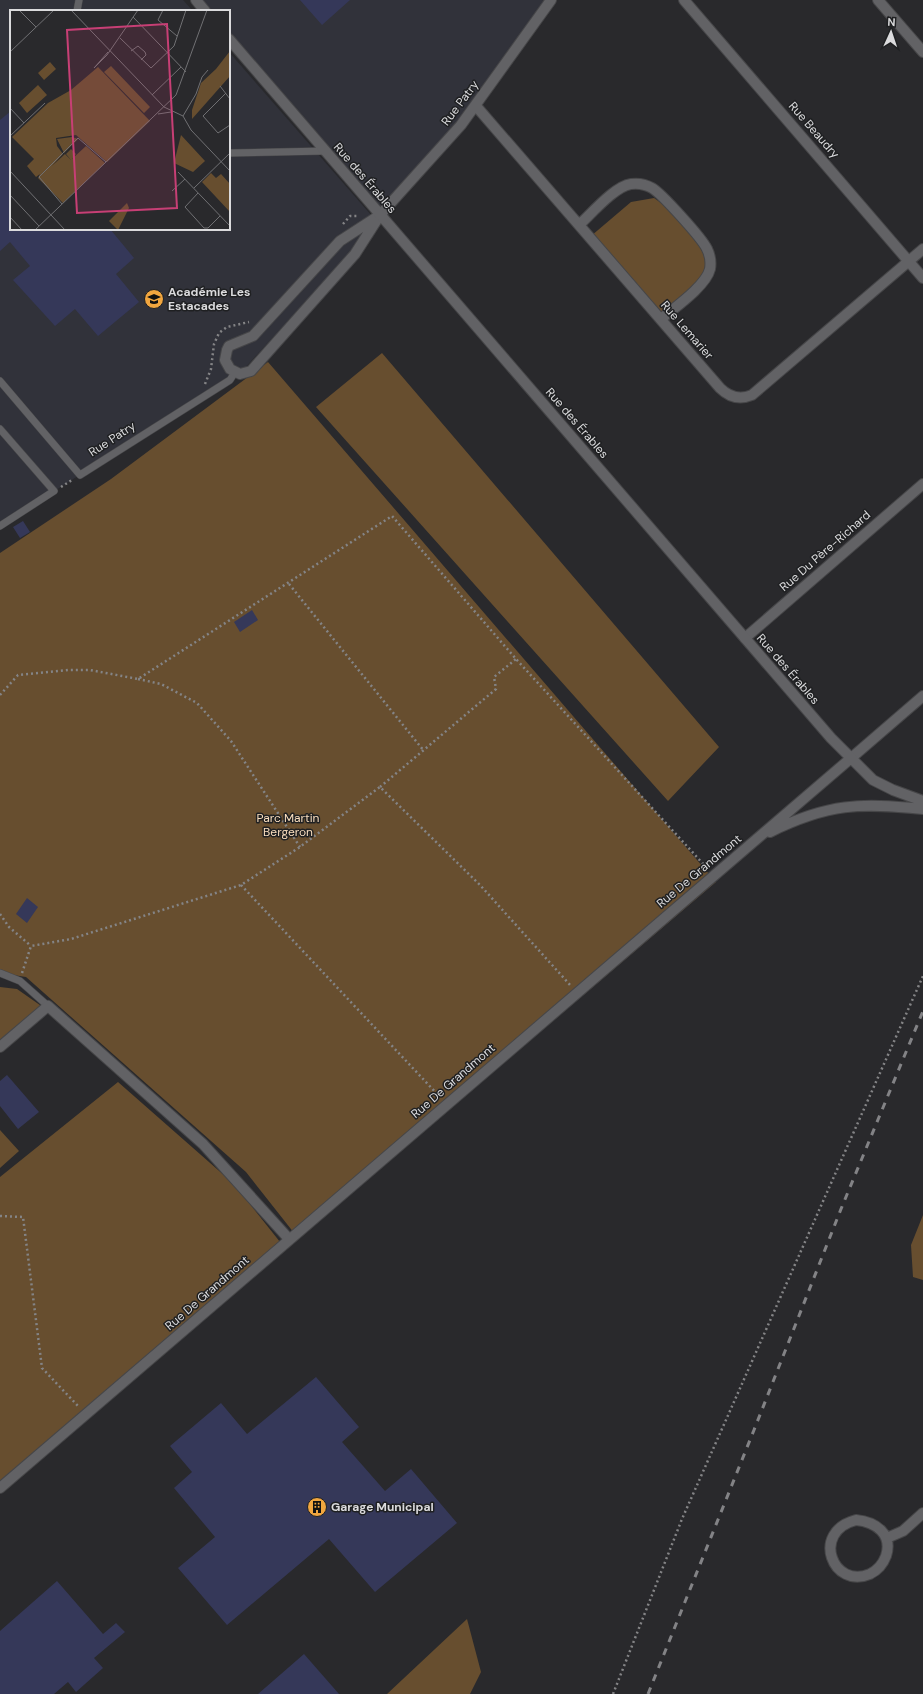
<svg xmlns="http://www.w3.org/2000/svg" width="923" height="1694" viewBox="0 0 923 1694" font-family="'DM Sans',sans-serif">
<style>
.built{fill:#31323a}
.green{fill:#674e2f}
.building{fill:#353859}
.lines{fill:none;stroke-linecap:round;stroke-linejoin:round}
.service-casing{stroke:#464648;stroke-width:8}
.minor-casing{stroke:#464648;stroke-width:12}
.tertiary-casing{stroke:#464648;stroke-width:12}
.path{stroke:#848486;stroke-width:2.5;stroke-dasharray:2 3;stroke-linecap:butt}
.service{stroke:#626265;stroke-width:7}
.minor{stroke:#626265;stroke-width:10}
.tertiary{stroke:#626265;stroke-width:10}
.rail{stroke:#838386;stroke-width:3;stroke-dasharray:7 7;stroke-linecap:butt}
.labels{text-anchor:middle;stroke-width:3;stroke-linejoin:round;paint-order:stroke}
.street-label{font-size:12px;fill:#dbdbdd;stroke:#1f2022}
.poi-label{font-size:12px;font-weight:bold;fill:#dbdbdd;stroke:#1f2022;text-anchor:start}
.park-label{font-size:12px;fill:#fbdfbf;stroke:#1f2022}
.inset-road{fill:none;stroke:#707073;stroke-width:1}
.view{fill:#c73f75;fill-opacity:0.15;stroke:#c73f75;stroke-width:2}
.inset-edge{fill:none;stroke:#dbdbdd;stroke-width:2}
</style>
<rect width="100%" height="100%" fill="#29292c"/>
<path class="built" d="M 0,0 L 183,0 L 193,11 L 11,11 L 11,229 L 229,229 L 229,52 L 378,223 L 243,370 L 0,526 Z
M 193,0 L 547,0 L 483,104 L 381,217 L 229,42 L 229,11 L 202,11 Z"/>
<path class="green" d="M 654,198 L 674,212 L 708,258 L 710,278 L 662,319 L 591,236 L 631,202 Z
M 382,353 L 719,747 L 668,801 L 316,407 Z
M 268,362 L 716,882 L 298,1238 L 246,1172 L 26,977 L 0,973 L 0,553 L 111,479 Z
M 0,987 L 17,989 L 47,1010 L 0,1052 Z
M 118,1082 L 234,1184 L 284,1247 L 0,1486 L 0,1177 Z
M 0,1130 L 19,1151 L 0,1168 Z
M 923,1215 L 923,1280 L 913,1277 L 911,1245 Z
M 467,1619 L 481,1672 L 470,1694 L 387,1694 Z"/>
<path class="building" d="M 300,0 L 350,0 L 322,25 Z
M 11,111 L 11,229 L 110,229 L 134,258 L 116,274 L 139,302 L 98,336 L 75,309 L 55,326 L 13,280 L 30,266 L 10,242 L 0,251 L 0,120 Z
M 23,521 L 30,532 L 20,538 L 13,527 Z
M 252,610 L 258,620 L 240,632 L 234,622 Z
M 27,898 L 38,907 L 27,923 L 16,914 Z
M 7,1075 L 39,1112 L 18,1129 L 0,1106 L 0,1081 Z
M 316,1377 L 359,1427 L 342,1442 L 385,1491 L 411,1469 L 457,1523 L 375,1592 L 329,1539 L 227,1625 L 178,1568 L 215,1537 L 174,1488 L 192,1472 L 170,1446 L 221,1403 L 247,1434 Z
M 57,1581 L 103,1634 L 116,1623 L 125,1632 L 94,1658 L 103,1668 L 76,1692 L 68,1682 L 54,1694 L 0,1694 L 0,1631 Z
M 304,1654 L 339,1694 L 258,1694 Z"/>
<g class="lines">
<g class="service-casing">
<path id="service" d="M 77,11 L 79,0
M 229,153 L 325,151
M 0,381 L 80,475 L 230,380 L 235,372
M 0,429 L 54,491 L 0,526
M 0,973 L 20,981 L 48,1006"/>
</g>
<g class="minor-casing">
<path id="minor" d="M 684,0 L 923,278
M 878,0 L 923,52
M 476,106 L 720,388 C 729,397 740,400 752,395 L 923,249
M 380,215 L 340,241 L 253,336 L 229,346 L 227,350 L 225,360 L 230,369 L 240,374 L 251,371 L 355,254 L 380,215 L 461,125 L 551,0
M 579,225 C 591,214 615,186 631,184 C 638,183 645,184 652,188 C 661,193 702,238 707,249 C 710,255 711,263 710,269 C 706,286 674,308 661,319
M 745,638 L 923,484
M 850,759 L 923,696
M 0,1047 L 48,1006 L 203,1144 L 289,1239
M 856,1520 C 876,1522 893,1534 886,1556 C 883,1564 878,1570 870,1574 C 833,1590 810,1532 856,1520 Z
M 887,1538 L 903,1531 L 923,1513"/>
</g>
<g class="tertiary-casing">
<path id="tertiary" d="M 196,0 L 205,11
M 229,39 L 831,738 L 873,780 L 893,790 L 923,801
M 770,832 C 829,803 859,803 923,809
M 0,1488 L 850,759"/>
</g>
<path class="path" d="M 343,224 L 350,216 L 357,216
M 205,384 L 211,369 L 214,344 L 219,333 L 227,327 L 249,322
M 61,487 L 72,480
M 289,584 L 424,751
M 138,679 L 161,684 L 197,703 L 231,741 L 300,847
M 0,695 L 18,675 L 68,670 L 90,670 L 138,679 L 392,516 L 516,659 L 706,867
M 380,787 L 496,689 L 494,677 L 516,659
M 241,885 L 439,1096
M 0,914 L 9,927 L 31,946
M 22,973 L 31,946 L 71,939 L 241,885 L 300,847 L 380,787 L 480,885 L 571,986
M 0,1216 L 23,1217 L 42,1368 L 78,1406
M 613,1694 L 682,1519 L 923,976"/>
<use href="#service" class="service"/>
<use href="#minor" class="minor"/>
<use href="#tertiary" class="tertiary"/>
<path class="rail" d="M 648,1694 L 754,1430 L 841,1209 L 923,1011"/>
</g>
<defs>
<g id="school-disc" transform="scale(1)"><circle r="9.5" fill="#f1a63f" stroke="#1f2022"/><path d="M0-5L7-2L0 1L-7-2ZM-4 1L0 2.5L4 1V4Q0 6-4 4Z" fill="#111"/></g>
<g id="building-disc" transform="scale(1)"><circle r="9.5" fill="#f1a63f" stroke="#1f2022"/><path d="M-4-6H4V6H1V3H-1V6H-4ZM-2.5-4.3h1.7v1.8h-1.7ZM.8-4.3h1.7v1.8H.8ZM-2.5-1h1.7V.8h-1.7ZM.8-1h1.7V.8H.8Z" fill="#111"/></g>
</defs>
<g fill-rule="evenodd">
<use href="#school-disc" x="154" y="299"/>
<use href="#building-disc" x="317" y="1507"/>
</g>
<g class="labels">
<g class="street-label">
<text transform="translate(460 103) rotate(-53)" y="4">Rue Patry</text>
<text transform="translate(814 130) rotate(49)" y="4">Rue Beaudry</text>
<text transform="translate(365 178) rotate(49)" y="4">Rue des Érables</text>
<text transform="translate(687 330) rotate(49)" y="4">Rue Lemarier</text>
<text transform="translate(577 423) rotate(49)" y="4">Rue des Érables</text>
<text transform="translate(112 439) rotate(-33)" y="4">Rue Patry</text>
<text transform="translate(825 551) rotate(-41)" y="4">Rue Du Père-Richard</text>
<text transform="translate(788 669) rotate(49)" y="4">Rue des Érables</text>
<text transform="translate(699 871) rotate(-40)" y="4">Rue De Grandmont</text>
<text transform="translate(453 1081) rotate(-41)" y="4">Rue De Grandmont</text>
<text transform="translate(207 1293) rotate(-41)" y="4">Rue De Grandmont</text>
</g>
<g class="poi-label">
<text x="168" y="296">Académie Les<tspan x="168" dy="14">Estacades</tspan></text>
<text x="331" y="1511">Garage Municipal</text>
</g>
<g class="park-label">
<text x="288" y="822">Parc Martin<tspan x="288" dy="14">Bergeron</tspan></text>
</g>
</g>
<g transform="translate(10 10)">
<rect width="220" height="220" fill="#29292c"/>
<path d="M 220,41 L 220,66 L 182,109 L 182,100 L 191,73 L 206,59 ZM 40,52 L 46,59 L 34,70 L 28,63 ZM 101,56 L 140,97 L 134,103 L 94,62 ZM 88,57 L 140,111 L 97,152 L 66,125 L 46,128 L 47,136 L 53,144 L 42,156 L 55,144 L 61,150 L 56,144 L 61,139 L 66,144 L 62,149 L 76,136 L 95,153 L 53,193 L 28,168 L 30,164 L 26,167 L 17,156 L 24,149 L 2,127 L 38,93 L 61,80 ZM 28,75 L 37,85 L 17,103 L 9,93 ZM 171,125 L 195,151 L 183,162 L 164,153 ZM 62,127 L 68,129 L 54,143 L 47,129 ZM 201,163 L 206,168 L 211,164 L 220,174 L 220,202 L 192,172 ZM 117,193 L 119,198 L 108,220 L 99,211 Z" fill="#674e2f"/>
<path class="inset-road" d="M 9,0 L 26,17M 61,0 L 154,97 L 173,106 L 181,120 L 220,161M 153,0 L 148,10 L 167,26M 123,7 L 176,62M 110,28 L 141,58 L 164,36 L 176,0M 121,41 L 128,36 L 135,42 L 136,45 L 131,50M 0,42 L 44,0M 84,58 L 97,45 L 128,0M 84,58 L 98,42M 210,76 L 220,89M 216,83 L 193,106 L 208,123 L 220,115M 142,85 L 171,57M 0,98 L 14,113M 148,104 L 161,102M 173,106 L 186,84 L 192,67 L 198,60M 0,126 L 35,93M 0,161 L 55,220M 168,162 L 220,216M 184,178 L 220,143M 162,181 L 175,169M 188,183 L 175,197 L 194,218 L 198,218 L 210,206M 0,185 L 29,216M 52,194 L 29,167 L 68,128 L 96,152M 0,207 L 12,220M 25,220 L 166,85 L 197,0"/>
<path class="view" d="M 157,14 L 167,198 L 67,203 L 57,20 Z"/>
<rect width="220" height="220" class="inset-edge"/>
</g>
<g transform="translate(891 32) rotate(3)" stroke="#1f2022" stroke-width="3" paint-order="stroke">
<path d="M0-3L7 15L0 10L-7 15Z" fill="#dbdbdd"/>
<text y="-6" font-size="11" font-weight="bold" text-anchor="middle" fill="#dbdbdd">N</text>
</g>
</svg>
